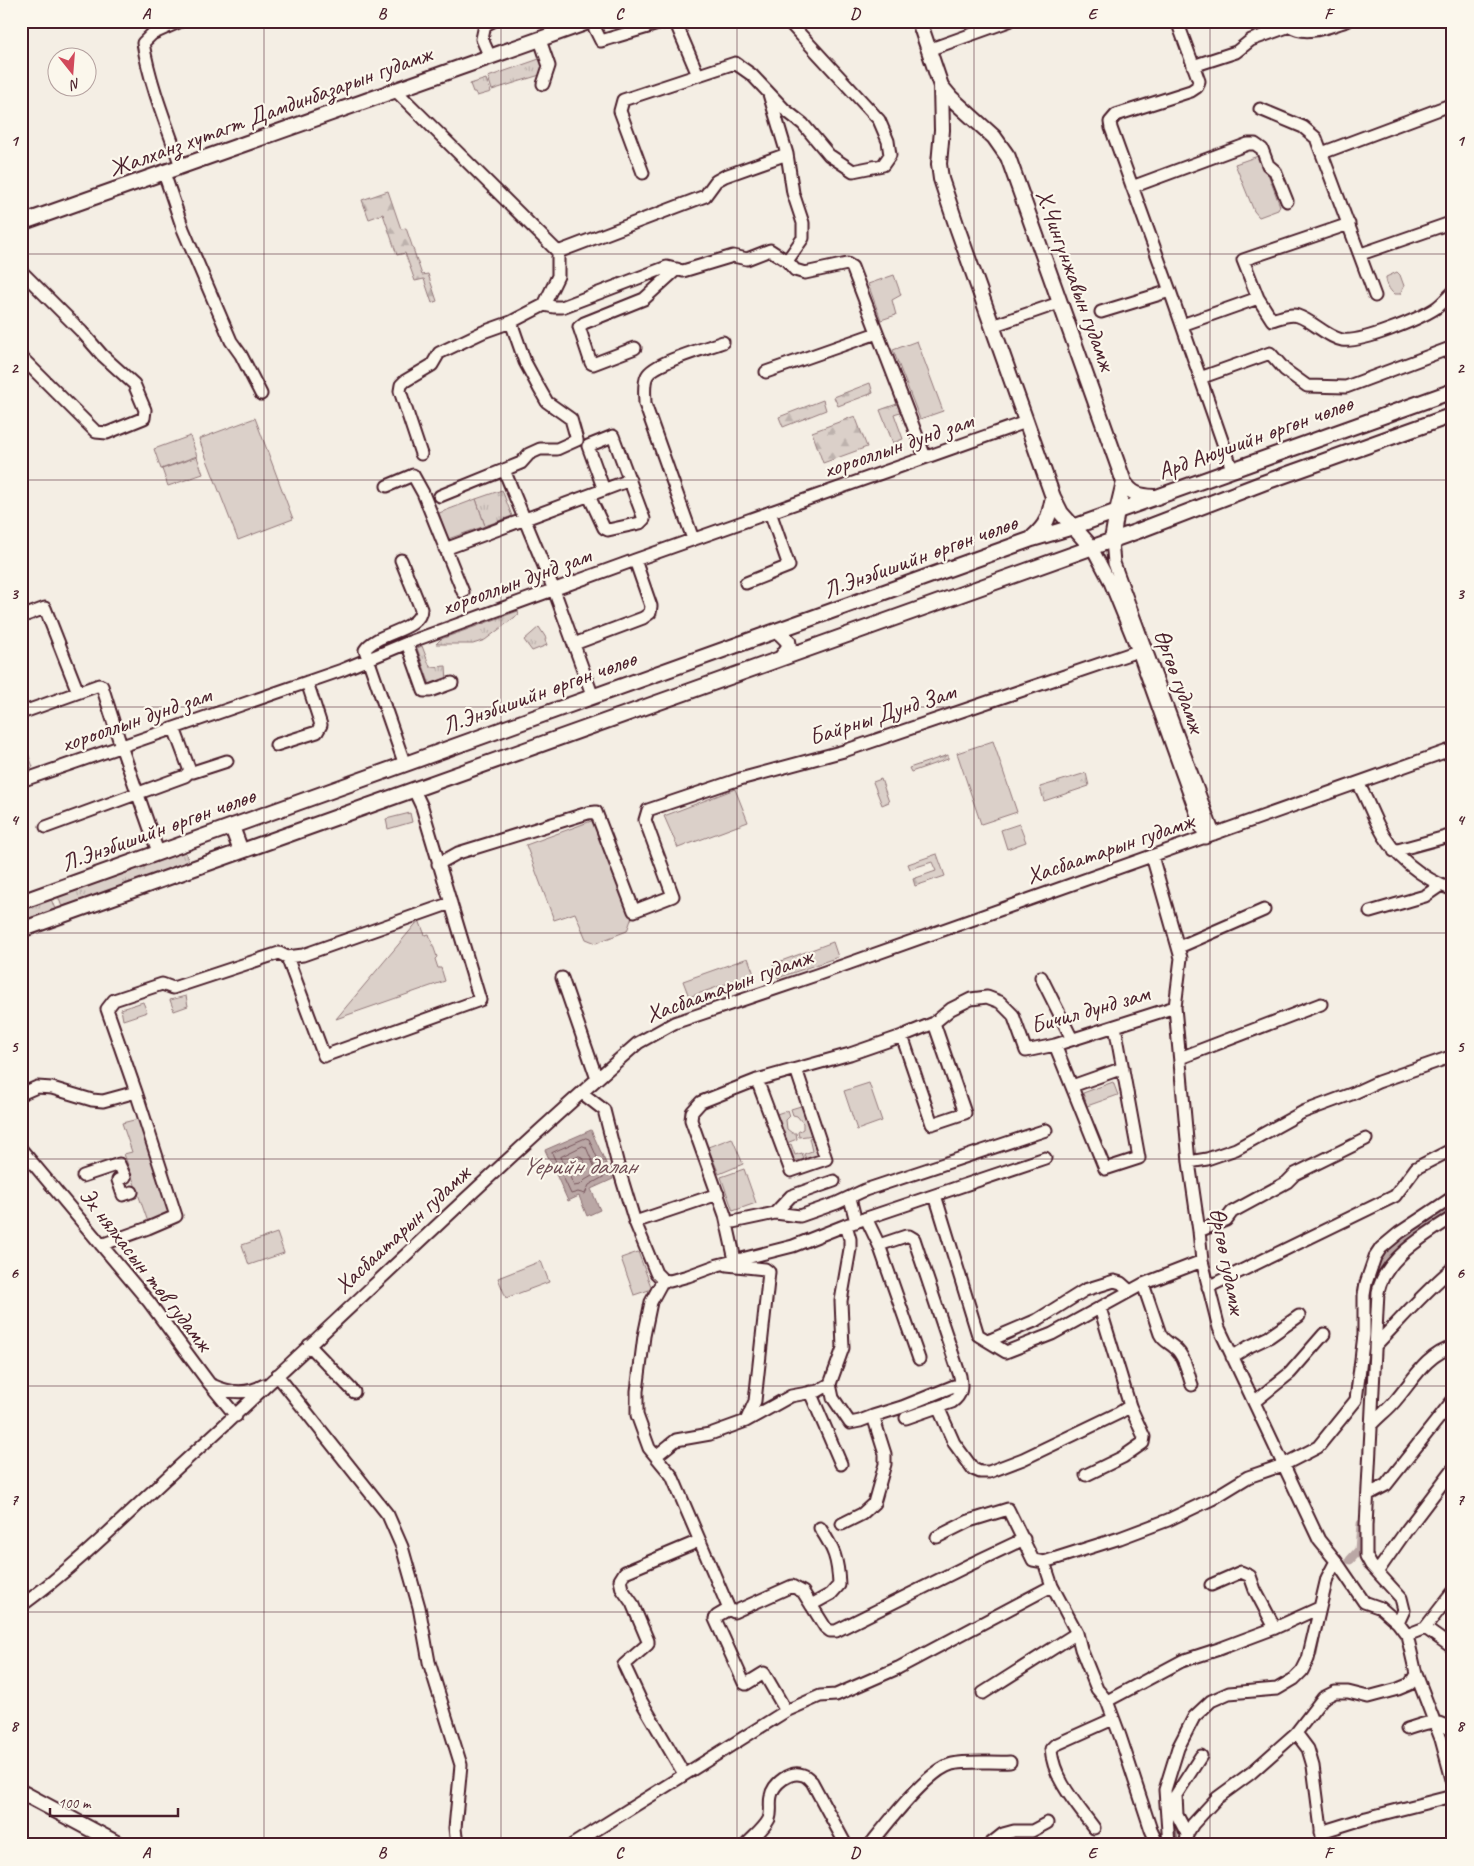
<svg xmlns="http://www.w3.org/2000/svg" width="1474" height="1866" viewBox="0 0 1474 1866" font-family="Caveat,sans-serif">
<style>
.grass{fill:url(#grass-tufts);stroke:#92787a}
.forest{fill:url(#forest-firs);stroke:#92787a}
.park{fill:#dbd0c9;stroke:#92787a}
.water{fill:#baa7a5;stroke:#8d7174}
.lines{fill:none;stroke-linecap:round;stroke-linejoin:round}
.shore{stroke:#77555c;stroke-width:1}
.stream{stroke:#8d7174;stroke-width:2.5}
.canal{stroke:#baa7a5;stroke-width:9}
.minor-casing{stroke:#4a1f2b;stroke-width:15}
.major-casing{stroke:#4a1f2b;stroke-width:18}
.minor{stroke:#fbf7ec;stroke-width:11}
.major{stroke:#fbf7ec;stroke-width:14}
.grid{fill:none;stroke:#4a1f2b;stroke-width:1;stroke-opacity:0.55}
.labels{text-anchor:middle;stroke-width:4.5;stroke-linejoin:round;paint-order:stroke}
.street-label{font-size:24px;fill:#4a1f2b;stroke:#fbf7ec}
.water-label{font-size:25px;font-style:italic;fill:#714f56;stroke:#fbf7ec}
.neatline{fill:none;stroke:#4a1f2b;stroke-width:2}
.grid-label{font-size:16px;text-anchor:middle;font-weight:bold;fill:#4a1f2b}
</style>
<defs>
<pattern id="grass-tufts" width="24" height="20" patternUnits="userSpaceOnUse" patternTransform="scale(1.25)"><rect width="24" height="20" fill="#dbd0c9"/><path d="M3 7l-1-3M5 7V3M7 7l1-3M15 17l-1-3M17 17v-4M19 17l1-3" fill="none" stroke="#bdb2ad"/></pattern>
<pattern id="forest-firs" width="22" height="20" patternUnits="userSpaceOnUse" patternTransform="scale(1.25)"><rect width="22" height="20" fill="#dbd0c9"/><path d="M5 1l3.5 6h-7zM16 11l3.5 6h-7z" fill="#bdb2ad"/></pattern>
</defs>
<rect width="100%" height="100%" fill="#f4eee4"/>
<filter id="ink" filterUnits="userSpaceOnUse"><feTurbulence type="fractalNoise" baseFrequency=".02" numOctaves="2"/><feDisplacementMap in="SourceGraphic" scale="10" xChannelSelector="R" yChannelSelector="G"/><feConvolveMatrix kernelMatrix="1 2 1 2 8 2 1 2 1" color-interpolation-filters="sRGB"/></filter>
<g filter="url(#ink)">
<path class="grass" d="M 542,58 L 545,68 L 543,74 L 492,90 L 488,77 Z
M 486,79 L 491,92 L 477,96 L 475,92 L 473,92 L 470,84 Z
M 502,490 L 512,516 L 485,526 L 476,499 Z
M 518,611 L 519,614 L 485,640 L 473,644 L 436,644 L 441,639 Z
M 539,627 L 546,638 L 545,640 L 547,645 L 532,651 L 524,640 Z
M 422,646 L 430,667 L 446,666 L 447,682 L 431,688 L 417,648 Z
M 1086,773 L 1089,786 L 1044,801 L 1040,787 Z
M 185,851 L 189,862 L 62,907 L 58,896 Z
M 51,899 L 55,909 L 21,921 L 21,910 Z"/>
<path class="forest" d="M 388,191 L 401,229 L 406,228 L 422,275 L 428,274 L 437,301 L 432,303 L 424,279 L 415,281 L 405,253 L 397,255 L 383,214 L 369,219 L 362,200 Z
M 870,383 L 873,393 L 838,406 L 834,397 Z
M 823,400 L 826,410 L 783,427 L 779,417 Z
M 897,404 L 900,412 L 894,414 L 903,439 L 893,443 L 880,410 Z
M 855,416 L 867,447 L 823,463 L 812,432 Z
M 948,755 L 948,759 L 911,772 L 909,768 Z
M 881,779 L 889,802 L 882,805 L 873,782 Z
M 937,854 L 945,876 L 915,886 L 913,879 L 936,871 L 932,862 L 910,869 L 908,864 Z"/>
<path class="park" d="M 1261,155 L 1280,206 L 1278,210 L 1259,217 L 1254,211 L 1235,164 Z
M 1397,272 L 1400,275 L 1404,286 L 1400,294 L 1394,294 C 1389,290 1386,283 1386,277 Z
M 894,275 L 901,295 L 892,300 L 896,315 L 881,320 L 868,284 Z
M 917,341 L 943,411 L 920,419 L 893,350 Z
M 255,418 L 293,519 L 238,540 L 199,439 Z
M 190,436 L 197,456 L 161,469 L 154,449 Z
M 197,457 L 203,474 L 168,486 L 162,469 Z
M 476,499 L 485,526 L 448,539 L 439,513 Z
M 21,734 L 33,767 L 21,771 Z
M 993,741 L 1017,812 L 981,824 L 957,753 Z
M 735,789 L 748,822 L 678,848 L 664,816 Z
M 410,813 L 412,822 L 388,829 L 386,819 Z
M 594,820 L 632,917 L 627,931 L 596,943 L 586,939 L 575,913 L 554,920 L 526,845 Z
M 1019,824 L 1026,842 L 1007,849 L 1001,830 Z
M 419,920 L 425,935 L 429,934 L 437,957 L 435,959 L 438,968 L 441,968 L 445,981 L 336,1019 Z
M 833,942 L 838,957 L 778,978 L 773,964 Z
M 748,958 L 754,974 L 689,997 L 683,981 Z
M 186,996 L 188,1006 L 174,1011 L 170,1000 Z
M 143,1002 L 147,1012 L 123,1020 L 121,1009 Z
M 1113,1082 L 1118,1095 L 1087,1106 L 1083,1093 Z
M 869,1083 L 882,1121 L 857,1130 L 844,1091 Z
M 804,1105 L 814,1135 L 799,1137 L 798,1132 L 803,1129 L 803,1123 L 797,1116 L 793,1115 L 791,1109 Z
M 788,1110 L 790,1116 L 786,1120 L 787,1129 L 792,1133 L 796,1133 L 797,1139 L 784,1144 L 774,1115 Z
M 138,1119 L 170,1209 L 166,1215 L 148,1222 L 124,1154 L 132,1152 L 122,1123 Z
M 815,1136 L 820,1156 L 807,1161 L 804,1154 L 812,1151 L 809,1138 Z
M 732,1138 L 743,1164 L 719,1174 L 708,1147 Z
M 791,1144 L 795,1155 L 802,1153 L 805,1161 L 794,1164 L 785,1146 Z
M 744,1169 L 756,1203 L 733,1211 L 721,1177 Z
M 277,1233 L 284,1253 L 249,1265 L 242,1245 Z
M 638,1252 L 652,1289 L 634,1295 L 621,1258 Z
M 541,1261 L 549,1282 L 506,1298 L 498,1278 Z"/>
<path class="water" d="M 591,1130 L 613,1179 L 591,1189 L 600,1210 L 587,1216 L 579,1196 L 568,1201 L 545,1150 Z"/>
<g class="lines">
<path class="shore" d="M 586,1138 L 589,1139 L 605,1176 L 589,1185 L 585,1194 L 578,1192 L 571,1194 L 552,1153 Z
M 583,1146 L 586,1147 L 597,1173 L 585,1180 L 580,1185 L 574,1186 L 561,1157 Z
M 579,1156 L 582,1157 L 587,1169 L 578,1175 L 571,1161 Z"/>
<path class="stream" d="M 1312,1661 L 1316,1655 L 1324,1616
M 1249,1697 L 1266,1695
M 1172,1794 L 1174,1779
M 1174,1819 L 1178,1845"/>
<path class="canal" d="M 1376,1286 L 1380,1267 L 1396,1250 L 1453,1209
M 1350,1560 L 1359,1550 L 1361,1524"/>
<g class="minor-casing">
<path id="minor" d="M 181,21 L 152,34 L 143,43 C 150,85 167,126 181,166
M 591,21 L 601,41 L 668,21
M 675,21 L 698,75
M 1177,21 L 1199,81 L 1197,87 L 1191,91 L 1116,115 L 1110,122 L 1111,128 L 1170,291 L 1232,469
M 540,40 L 549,66 L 543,84
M 928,50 L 1009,21
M 490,57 L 482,39 L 485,25 L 493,21
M 1193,66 L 1236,52 L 1251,40 L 1290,26 C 1307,37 1329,26 1347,21
M 395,90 L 558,252 L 558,276 L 544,305 L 511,322 L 483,332 L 439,353 L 432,365 L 405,381 L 401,385 L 400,391 L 421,454
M 769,94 L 787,154 L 793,193 L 803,223 L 803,238 L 787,261 L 795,270 L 805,273 L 847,264 L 852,267 L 925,457
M 1260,109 L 1303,127 L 1316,138 L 1375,296
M 1322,153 L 1453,104
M 164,173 L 183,229 L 231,341 L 241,355 L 261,394
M 643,173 L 620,111 L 623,100 L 735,63 L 752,75 L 784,109 L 803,124 L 829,155 L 853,171 L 883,165 L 890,155 L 888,141 L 879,120 L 788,21
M 1132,187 L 1248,144 L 1255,144 L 1262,149 L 1268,165 L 1275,171 L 1287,201
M 1349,224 L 1243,260 L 1258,298 L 1272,320 C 1279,318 1290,313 1298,316 C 1313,321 1325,336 1342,340 C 1362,343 1419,319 1436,308 C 1442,304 1448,297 1453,292
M 558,252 L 705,196 L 716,181 L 725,176 L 787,154
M 1361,254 L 1453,222
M 21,271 L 82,332 L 102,355 L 134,384 L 145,410 L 144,418 L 107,433 L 96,432 L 21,357
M 544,305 L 554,307 L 562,307 L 667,267 L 683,271 L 733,256 L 747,259 L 770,250 L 787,261
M 1101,312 L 1170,291
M 1182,325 L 1258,298
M 992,326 L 1059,303
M 635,348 L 593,364 L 591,363 L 579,327 L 584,323 L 644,299 L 677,269
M 766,372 L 877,333
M 1200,378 L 1270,353 L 1285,370 L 1307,386 L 1346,387 L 1453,347
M 504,470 L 554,590 L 593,697
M 387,486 L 413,475 L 423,493 L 463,592
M 440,496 L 521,463 L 529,454 L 540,449 L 557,449 L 577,440 L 571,419 L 547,402 L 539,388 L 525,362 L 511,322
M 589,496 L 604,528 L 608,530 L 640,523 L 644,519 L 613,436 L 588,446 L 604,490
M 693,539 L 645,404 C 645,395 643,384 647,376 C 654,362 707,348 723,342
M 1112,540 L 1114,563 L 1214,834
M 1092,548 L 1109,580 L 1138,651 L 1205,838
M 445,549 L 630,480
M 401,560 L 421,609 C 421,631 376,632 365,650 L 405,765
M 746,583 L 789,566 L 770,512
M 21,617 L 45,608 L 78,692
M 407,643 L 424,691 L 430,691 L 452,683
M 574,644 L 643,618 L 650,613 L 651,606 L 635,560
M 21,713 L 99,685 L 102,686 L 121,746 L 158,852
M 174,728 L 190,771 L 193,772 L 227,761
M 276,745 L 317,732 L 321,725 L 307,682
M 21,781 L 342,670 L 407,643 L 635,560 L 1026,422
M 1358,783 C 1366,797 1371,811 1378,825 C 1393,856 1421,878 1453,890
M 46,827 L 185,776 L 190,771
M 1394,851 L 1453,835
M 1152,856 L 1181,958 L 1175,1007 L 1189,1162 L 1199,1231 L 1202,1261 L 1219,1328 L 1319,1540 L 1336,1561 L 1364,1602 L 1381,1608 L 1398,1623 L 1407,1635 L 1416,1674 L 1410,1684 L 1398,1689 L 1368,1697 L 1348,1692 L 1335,1692 L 1323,1698 L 1296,1733 L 1251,1773 L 1217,1798 L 1193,1824 L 1187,1834 L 1186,1845
M 438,864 L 458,853 L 588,813 L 596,812 L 634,911 L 673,896 L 645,820 L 648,810 L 740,779 L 844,751 L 1138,651
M 1370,912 L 1425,896 L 1441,885
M 1179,947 L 1264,910
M 287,957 L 324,1056 L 480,1000 L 422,807 L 414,790
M 1041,977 L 1072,1039
M 562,978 L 597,1079
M 902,1036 L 932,1124 L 965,1113 L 934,1023
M 1055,1045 L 1105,1169 L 1139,1158 L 1115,1026
M 1180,1058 L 1321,1004
M 757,1080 L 791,1171 L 826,1159 L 796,1069
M 1072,1086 L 1123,1068
M 582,1093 L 604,1110 L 620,1173 L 635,1222 L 656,1273 L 663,1280 L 670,1281 L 688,1276 L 718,1265 L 793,1246 L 846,1225 L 935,1195 L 978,1335 L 1006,1352 L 1052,1334 L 1143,1284 L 1202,1261
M 21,1094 L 37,1087 L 52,1088 L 92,1100 L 103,1101 L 136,1092 L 107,1009 L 114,1000 L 162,984 L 173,988 L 279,953 L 287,957 L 303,955 L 451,903
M 21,1149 L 149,1302 L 209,1383 L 236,1416
M 1189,1162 L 1207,1159 L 1236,1149 L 1303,1112 L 1354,1093 L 1378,1082 L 1453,1056
M 83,1176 L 119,1164 L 125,1177 L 118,1180 L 123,1195 L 132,1192
M 935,1195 L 1045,1158
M 850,1198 L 856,1222
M 775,1213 L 791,1196 L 834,1181
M 866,1218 L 879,1245 L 919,1359
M 635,1222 L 718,1194
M 728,1223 L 775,1213 L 800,1216 L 837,1203 L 865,1190 L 1046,1130
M 1199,1231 L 1226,1220 L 1232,1212 L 1287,1182 L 1295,1174 L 1366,1139
M 101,1245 L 148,1228 L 176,1216 L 136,1092
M 879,1245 L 906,1236 L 909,1236 L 914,1239 L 960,1376 C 962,1387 962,1395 952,1402 L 906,1418
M 735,1260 L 725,1215 L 691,1120 L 692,1112 L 701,1102 L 757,1080 L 850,1054 L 902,1036 L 934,1023 L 951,1009 L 971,999 L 987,997 L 1000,1002 L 1013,1015 L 1026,1051 L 1055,1045 L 1175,1007
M 727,1265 L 765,1269 L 769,1272 L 755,1401 L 746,1421
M 663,1280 L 651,1302 L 644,1336 L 637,1391 L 637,1415 L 649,1448 L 672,1476 L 729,1609 L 734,1612 L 792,1586 L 803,1592 L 825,1627 L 830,1631 L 836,1631 L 971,1564 L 1024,1539
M 1143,1284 L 1160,1334 C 1164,1342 1169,1342 1175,1348 C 1185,1356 1188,1374 1192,1385
M 1208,1287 L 1395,1196 L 1416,1168 L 1453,1149
M 988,1341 L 1037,1320 L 1085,1290 L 1114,1281 L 1121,1283 L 1130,1291
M 309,1345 L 354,1392
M 1376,1345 C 1401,1319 1425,1291 1453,1268
M 1232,1357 L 1248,1347 L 1269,1337 L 1299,1316
M 277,1375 L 388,1515 L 402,1547 L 419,1607 L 429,1662 L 461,1765 L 455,1828 L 456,1837 L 460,1845
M 212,1385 C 229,1393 247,1395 264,1385
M 810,1392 L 841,1464
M 1254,1402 L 1290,1373 L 1324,1334
M 938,1407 L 954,1443 L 973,1469 L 980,1472 L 989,1472 L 1023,1459 L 1119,1413 L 1130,1406 L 1100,1308
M 873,1416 L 902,1407 L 954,1386
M 1371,1425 C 1379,1416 1389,1409 1396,1400 C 1413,1380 1427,1354 1453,1347
M 656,1456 L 676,1440 L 710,1434 L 746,1421 L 791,1396 L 818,1391 L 830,1384
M 1086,1475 L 1123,1457 L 1143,1443 L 1144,1437 L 1130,1406
M 1369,1494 L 1386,1485 L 1453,1400
M 842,1524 L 862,1514 L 874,1503 L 885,1464 L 885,1454 L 873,1416 L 860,1421 L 850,1423 L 833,1398 L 830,1384 L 843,1348 L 841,1301 L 850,1249 L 850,1239 L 846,1225
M 937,1537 L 969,1521 L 1008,1509 L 1033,1560 L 1044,1562 L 1120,1538 L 1168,1520 L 1212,1499 L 1248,1477 L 1283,1465 L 1318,1447 L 1356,1400 L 1364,1335 L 1364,1295 L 1366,1283 L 1375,1257 L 1381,1248 L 1399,1233 L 1453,1197
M 1044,1562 L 1052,1586 L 1077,1633 L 1081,1649 L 1097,1689 L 1107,1701 L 1120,1736 L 1151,1830 L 1158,1845
M 1378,1571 L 1406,1531 L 1453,1469
M 1211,1585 L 1241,1572 L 1250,1576 L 1255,1590 L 1275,1628
M 811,1605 L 831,1594 L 839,1585 C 838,1559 834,1549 820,1528
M 21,1606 C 84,1560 139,1502 197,1450 C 345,1315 487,1174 638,1043 L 674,1023 L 819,974 L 1453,749
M 729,1609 L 717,1616 L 715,1619 L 744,1683 L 746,1684 L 764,1673 L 786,1711
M 1398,1623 L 1404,1610 L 1401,1598 L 1371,1565 L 1366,1556 L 1366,1526 L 1378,1292 C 1384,1259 1426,1234 1453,1217
M 1425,1628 L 1453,1648
M 1407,1635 L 1425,1628 L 1453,1592
M 1416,1674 L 1441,1739 L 1453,1783
M 983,1693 L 1077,1633
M 1107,1701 L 1182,1661 L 1219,1649 L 1275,1628 L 1319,1608
M 1407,1729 C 1427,1723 1437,1716 1453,1732
M 1296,1733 L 1308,1749 L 1313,1766 L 1323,1845
M 684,1774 L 640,1699 L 625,1667 L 624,1665 L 648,1644 L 648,1641 L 632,1603 L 622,1589 L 620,1580 L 625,1572 L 699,1541
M 1094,1828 C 1077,1805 1053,1779 1051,1749 L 1055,1745 L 1113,1719
M 1321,1832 L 1366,1818 L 1453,1796
M 1187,1834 L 1177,1815 L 1176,1795 L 1201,1756
M 572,1845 L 786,1711 L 820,1696 L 836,1695 L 898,1668 L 1052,1586
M 746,1845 C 753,1837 764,1829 769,1819 C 772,1811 769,1804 771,1796 C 773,1784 790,1770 803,1775 C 807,1776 809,1779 812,1782 L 846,1845
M 870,1845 C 886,1825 928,1770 952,1764 C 969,1760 993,1763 1010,1762
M 989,1845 L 1003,1834 L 1014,1831 L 1032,1831 L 1047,1823
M 1169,1845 L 1165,1790 L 1178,1748 L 1194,1717 L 1211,1701 L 1229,1693 L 1277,1689 L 1294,1679 L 1302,1671 L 1308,1659 L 1327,1578 L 1336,1561"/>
</g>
<g class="major-casing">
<path id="major" d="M 919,21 L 941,86 L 942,130 L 939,164 L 941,179 L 957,227 L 1053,497 L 1061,513 L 1092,548
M 941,86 L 951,98 L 994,137 L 1008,157 L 1124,482 C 1132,495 1140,496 1154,497
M 21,223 L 591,21
M 1033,537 C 1048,524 1049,516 1053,497
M 1112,540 L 1117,511 L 1124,482
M 778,631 L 788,641 L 789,647 L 782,657
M 232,827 L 241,851
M 21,902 L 1032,539 L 1073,527 L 1453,391
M 21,930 L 1138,531 L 1263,483 L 1453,415
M 21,1792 L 120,1845"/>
</g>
<use href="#minor" class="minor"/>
<use href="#major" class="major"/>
</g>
</g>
<path class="grid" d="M 264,21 L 264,1845M 501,21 L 501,1845M 737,21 L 737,1845M 974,21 L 974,1845M 1210,21 L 1210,1845M 21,254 L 1453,254M 21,480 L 1453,480M 21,707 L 1453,707M 21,933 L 1453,933M 21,1159 L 1453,1159M 21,1386 L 1453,1386M 21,1612 L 1453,1612"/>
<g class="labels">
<g class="street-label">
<text transform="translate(270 111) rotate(-20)" y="8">Жалханз хутагт Дамдинбазарын гудамж</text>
<text transform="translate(1076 280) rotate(70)" y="8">Х.Чингүнжавын гудамж</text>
<text transform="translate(1255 437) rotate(-20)" y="8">Ард Аюушийн өргөн чөлөө</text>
<text transform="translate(898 445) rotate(-19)" y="8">хорооллын дунд зам</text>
<text transform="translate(920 556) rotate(-20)" y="8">Л.Энэбишийн өргөн чөлөө</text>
<text transform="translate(516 581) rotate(-20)" y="8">хорооллын дунд зам</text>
<text transform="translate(1180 681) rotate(70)" y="8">Өргөө гудамж</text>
<text transform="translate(539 692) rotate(-20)" y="8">Л.Энэбишийн өргөн чөлөө</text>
<text transform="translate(882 714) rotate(-18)" y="8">Байрны Дунд Зам</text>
<text transform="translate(136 719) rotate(-19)" y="8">хорооллын дунд зам</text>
<text transform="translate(158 829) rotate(-20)" y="8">Л.Энэбишийн өргөн чөлөө</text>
<text transform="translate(1110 848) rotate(-19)" y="8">Хасбаатарын гудамж</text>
<text transform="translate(729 985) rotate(-20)" y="8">Хасбаатарын гудамж</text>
<text transform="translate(1090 1009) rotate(-16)" y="8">Бичил дунд зам</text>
<text transform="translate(402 1229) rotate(-43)" y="8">Хасбаатарын гудамж</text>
<text transform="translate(1228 1261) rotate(79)" y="8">Өргөө гудамж</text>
<text transform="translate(146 1269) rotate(52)" y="8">Эх нялхасын төв гудамж</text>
</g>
<g class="water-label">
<text x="579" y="1174">Үерийн далан</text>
</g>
</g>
<rect width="1474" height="1866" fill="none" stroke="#fbf7ec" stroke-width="55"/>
<g transform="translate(72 72) rotate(163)"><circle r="24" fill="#fbf7ec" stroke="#b4a19f"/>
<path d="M0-4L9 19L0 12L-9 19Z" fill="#d1495b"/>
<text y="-8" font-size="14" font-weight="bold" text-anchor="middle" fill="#4a1f2b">N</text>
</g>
<path d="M50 1808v8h128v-8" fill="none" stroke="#4a1f2b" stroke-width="2.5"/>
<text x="58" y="1808" font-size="15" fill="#4a1f2b" stroke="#fbf7ec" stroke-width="4" paint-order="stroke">100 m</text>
<rect x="28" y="28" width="1418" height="1810" class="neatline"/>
<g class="grid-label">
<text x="146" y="19">A</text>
<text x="382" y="19">B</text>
<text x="619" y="19">C</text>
<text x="855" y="19">D</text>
<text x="1092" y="19">E</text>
<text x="1328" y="19">F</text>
<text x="14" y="146">1</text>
<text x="1460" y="146">1</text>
<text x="14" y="373">2</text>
<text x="1460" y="373">2</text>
<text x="14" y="599">3</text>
<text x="1460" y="599">3</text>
<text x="14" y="825">4</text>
<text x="1460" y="825">4</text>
<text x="14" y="1052">5</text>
<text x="1460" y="1052">5</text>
<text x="14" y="1278">6</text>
<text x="1460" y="1278">6</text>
<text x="14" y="1505">7</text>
<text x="1460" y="1505">7</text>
<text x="14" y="1731">8</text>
<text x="1460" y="1731">8</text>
<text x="146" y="1858">A</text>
<text x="382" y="1858">B</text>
<text x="619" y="1858">C</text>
<text x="855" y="1858">D</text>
<text x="1092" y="1858">E</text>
<text x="1328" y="1858">F</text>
</g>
</svg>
